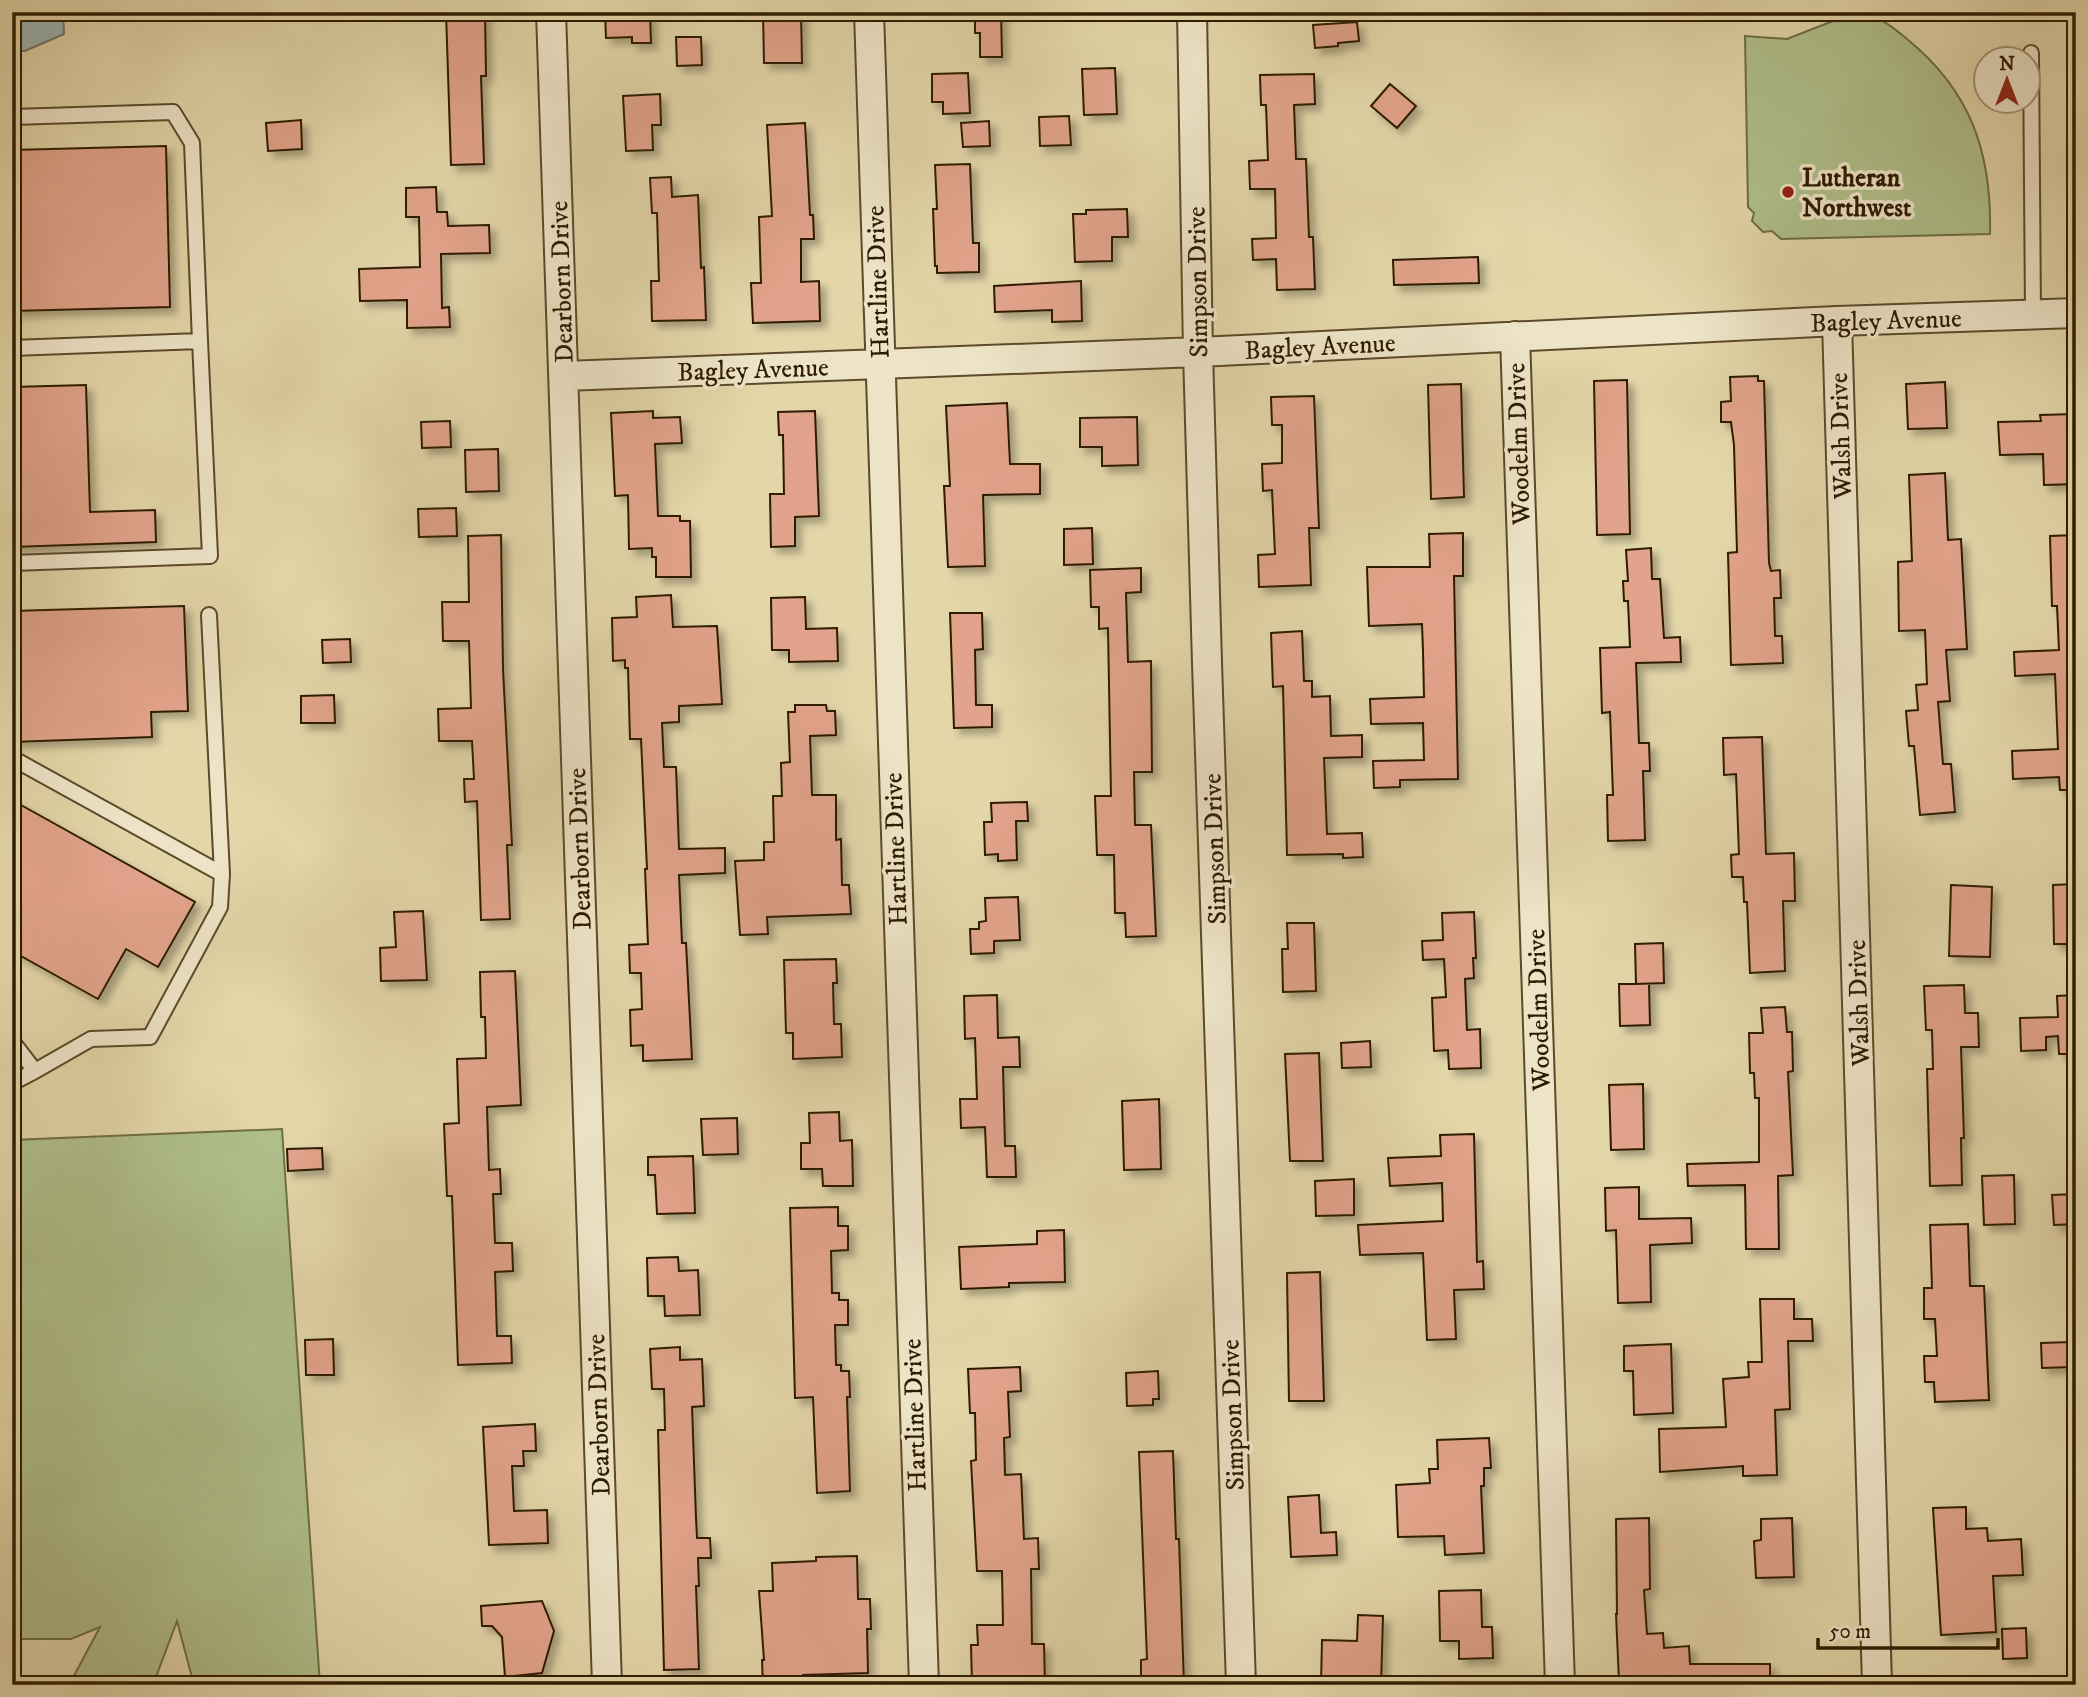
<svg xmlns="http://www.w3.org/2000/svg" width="2088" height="1697" viewBox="0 0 2088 1697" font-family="'IM FELL DW Pica',serif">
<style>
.green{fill:#afbf8b;stroke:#6f6e46;stroke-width:2}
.water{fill:#9bb6b4;stroke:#70786c;stroke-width:2}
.building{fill:#e1a38b;stroke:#2f1c00;stroke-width:2;filter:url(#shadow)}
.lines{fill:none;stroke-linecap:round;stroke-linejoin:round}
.lane-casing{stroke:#5c4a2a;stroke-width:18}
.street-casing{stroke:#5c4a2a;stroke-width:32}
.lane{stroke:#ede4c7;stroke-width:14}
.street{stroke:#ede4c7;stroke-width:28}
.poi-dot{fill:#8f2418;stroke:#ede4c7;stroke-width:2.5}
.labels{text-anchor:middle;stroke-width:7;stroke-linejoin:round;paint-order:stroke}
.poi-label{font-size:26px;font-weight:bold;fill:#2f1c00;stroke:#ede4c7;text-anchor:start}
.street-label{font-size:26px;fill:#2f1c00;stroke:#ede4c7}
</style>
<defs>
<filter id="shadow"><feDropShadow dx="6" dy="6" stdDeviation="3.5" flood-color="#0004"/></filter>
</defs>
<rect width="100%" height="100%" fill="#e3d6a9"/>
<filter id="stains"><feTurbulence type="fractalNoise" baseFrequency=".00286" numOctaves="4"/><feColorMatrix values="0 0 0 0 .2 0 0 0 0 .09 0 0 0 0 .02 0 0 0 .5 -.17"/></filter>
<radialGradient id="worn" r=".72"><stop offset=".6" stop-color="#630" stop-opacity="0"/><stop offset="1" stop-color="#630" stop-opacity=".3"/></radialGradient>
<path class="green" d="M 1856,12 C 1874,12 1894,28 1907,39 C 1971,91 1992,153 1990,234 L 1781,239 L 1772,231 L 1763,232 L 1752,221 L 1754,213 L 1748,207 L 1745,36 L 1787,39 Z
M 282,1129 L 320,1685 L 194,1685 L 177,1621 L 153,1685 L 69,1685 L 100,1627 L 71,1639 L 12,1639 L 12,1140 Z"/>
<path class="water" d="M 12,12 L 63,12 L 64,34 L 25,51 L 12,51 Z"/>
<path class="building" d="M 446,12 L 485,12 L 486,76 L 481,76 L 484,164 L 451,165 Z
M 605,12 L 650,12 L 651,43 L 632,43 L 632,37 L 606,38 Z
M 763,12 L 801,12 L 802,63 L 764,63 Z
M 975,12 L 1001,12 L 1002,57 L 980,57 L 980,33 L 975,33 Z
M 1357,22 L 1359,41 L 1338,43 L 1338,46 L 1315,48 L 1313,25 Z
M 676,37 L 701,37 L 702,65 L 677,66 Z
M 1115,68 L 1117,114 L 1084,115 L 1082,69 Z
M 968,73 L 970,113 L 943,114 L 943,102 L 932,102 L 932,74 Z
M 1314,74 L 1315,104 L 1294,105 L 1296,159 L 1306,159 L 1309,237 L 1313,237 L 1315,289 L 1277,290 L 1276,259 L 1253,260 L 1252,239 L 1276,238 L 1275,189 L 1250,189 L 1249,161 L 1268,160 L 1266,105 L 1261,105 L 1260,75 Z
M 1390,84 L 1416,106 L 1397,128 L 1371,106 Z
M 660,94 L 661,125 L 652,125 L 653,150 L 626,151 L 623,96 Z
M 1069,116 L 1071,145 L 1040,146 L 1039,117 Z
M 301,120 L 302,149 L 268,151 L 266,123 Z
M 989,121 L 990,146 L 963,147 L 961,123 Z
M 805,123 L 810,215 L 813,215 L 814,239 L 801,239 L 801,282 L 819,281 L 820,321 L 753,323 L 751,283 L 761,283 L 759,217 L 772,216 L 767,125 Z
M 166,146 L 170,307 L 12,311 L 12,150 Z
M 970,164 L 973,243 L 979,243 L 979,272 L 937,273 L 937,266 L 935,266 L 933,209 L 937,209 L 935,165 Z
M 671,177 L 672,197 L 698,195 L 701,268 L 704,267 L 706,320 L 652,321 L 651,281 L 659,281 L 657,213 L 652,213 L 650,178 Z
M 436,187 L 437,212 L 447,212 L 448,226 L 489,225 L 490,253 L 441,254 L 442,308 L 449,307 L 450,327 L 407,328 L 407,300 L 360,301 L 359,269 L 420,267 L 419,217 L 406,217 L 406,188 Z
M 1127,209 L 1128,237 L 1112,237 L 1112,261 L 1075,262 L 1073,214 L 1086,214 L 1086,210 Z
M 1478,257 L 1479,283 L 1394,285 L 1393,260 Z
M 1081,281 L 1082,321 L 1052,322 L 1052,310 L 995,312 L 994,286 Z
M 1758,376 L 1758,381 L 1764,381 L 1769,563 L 1771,571 L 1780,570 L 1781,598 L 1774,598 L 1775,636 L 1782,636 L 1783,663 L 1731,665 L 1728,553 L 1737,552 L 1734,445 L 1731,422 L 1721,422 L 1721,402 L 1731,401 L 1730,377 Z
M 1627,380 L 1630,534 L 1597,535 L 1594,381 Z
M 1945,382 L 1947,428 L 1908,429 L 1906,384 Z
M 1461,384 L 1464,497 L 1431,499 L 1428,385 Z
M 86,385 L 90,512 L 155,510 L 156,542 L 12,547 L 12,387 Z
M 1314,396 L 1319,528 L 1309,528 L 1311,585 L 1259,587 L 1258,555 L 1275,554 L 1272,490 L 1263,491 L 1262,464 L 1282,463 L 1282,425 L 1272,425 L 1271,397 Z
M 1007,403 L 1010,464 L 1040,464 L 1040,494 L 983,495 L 985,566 L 948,567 L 944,486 L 950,486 L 946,406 Z
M 653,411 L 653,418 L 680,417 L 682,443 L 655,444 L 658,516 L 680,516 L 680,521 L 690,521 L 691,577 L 656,577 L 656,557 L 652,557 L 652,548 L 629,549 L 628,495 L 615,496 L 611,413 Z
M 815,411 L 819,516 L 795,517 L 795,546 L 771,547 L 770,494 L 784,494 L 783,435 L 779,435 L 778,412 Z
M 2076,414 L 2076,484 L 2044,485 L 2043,454 L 2000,455 L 1998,422 L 2041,421 L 2040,415 Z
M 1137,417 L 1138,465 L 1102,466 L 1102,447 L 1080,447 L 1080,418 Z
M 450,421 L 451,447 L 422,448 L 421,422 Z
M 498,449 L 499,491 L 466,492 L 465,450 Z
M 1945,473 L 1948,540 L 1961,539 L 1967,649 L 1946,650 L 1950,701 L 1938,702 L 1943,764 L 1951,764 L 1955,812 L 1920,815 L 1914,746 L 1909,746 L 1906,711 L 1918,710 L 1916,685 L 1927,684 L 1925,630 L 1899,631 L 1898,562 L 1912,561 L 1909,475 Z
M 456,508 L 457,536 L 419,537 L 418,509 Z
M 1092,528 L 1093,564 L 1064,565 L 1064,529 Z
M 1463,533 L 1463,576 L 1454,576 L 1458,779 L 1400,780 L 1400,787 L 1374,788 L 1373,761 L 1424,760 L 1423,723 L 1371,724 L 1370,699 L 1424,697 L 1423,651 L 1422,624 L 1369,626 L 1367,567 L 1430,567 L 1429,534 Z
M 501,535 L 503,669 L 512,845 L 507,845 L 510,919 L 481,920 L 477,801 L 465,802 L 464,779 L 474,779 L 472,741 L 439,741 L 438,709 L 471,708 L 469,641 L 443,641 L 442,602 L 469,602 L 468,536 Z
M 2076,535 L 2076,790 L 2060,790 L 2059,777 L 2013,779 L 2012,751 L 2058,749 L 2055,674 L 2015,676 L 2014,652 L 2059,650 L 2057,606 L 2052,606 L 2050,536 Z
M 1651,548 L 1652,579 L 1660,579 L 1664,638 L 1680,637 L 1681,662 L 1636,663 L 1639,743 L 1649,743 L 1650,771 L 1643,771 L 1645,840 L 1608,841 L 1607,795 L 1613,795 L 1610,712 L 1602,713 L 1600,648 L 1630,647 L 1628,601 L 1624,601 L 1623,581 L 1628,581 L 1626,550 Z
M 1141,568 L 1141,592 L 1126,593 L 1128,662 L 1151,661 L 1152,772 L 1134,772 L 1135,825 L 1151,825 L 1156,936 L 1126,937 L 1125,913 L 1115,913 L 1114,855 L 1097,855 L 1095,796 L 1111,796 L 1108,628 L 1099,629 L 1099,607 L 1091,607 L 1090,570 Z
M 671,595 L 673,627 L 717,626 L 722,704 L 679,706 L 679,722 L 662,723 L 664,767 L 676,767 L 679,849 L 725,848 L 725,873 L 679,875 L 682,943 L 686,943 L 692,1059 L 643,1061 L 643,1045 L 631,1046 L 630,1010 L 642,1009 L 641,973 L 630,973 L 629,945 L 648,944 L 645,869 L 647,869 L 641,739 L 630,739 L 628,668 L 625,668 L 625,660 L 613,661 L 612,618 L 637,617 L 636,597 Z
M 805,597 L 806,629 L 837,628 L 838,661 L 789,662 L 789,650 L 772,650 L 771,598 Z
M 184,606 L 188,711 L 151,712 L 152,737 L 12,742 L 12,611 Z
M 950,613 L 982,613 L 983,649 L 975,650 L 976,705 L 992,705 L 992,727 L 954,728 Z
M 1302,631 L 1304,681 L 1312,681 L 1312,697 L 1330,696 L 1331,736 L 1362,735 L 1362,757 L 1324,758 L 1327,834 L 1362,833 L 1363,857 L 1343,858 L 1343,854 L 1287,855 L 1283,686 L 1273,687 L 1271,633 Z
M 350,639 L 351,662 L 323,663 L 322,640 Z
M 334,695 L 335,723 L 301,723 L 301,696 Z
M 795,705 L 826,705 L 827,711 L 835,711 L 836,735 L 810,736 L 812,795 L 836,795 L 836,840 L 841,839 L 842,885 L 849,885 L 851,914 L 767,917 L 768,934 L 740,935 L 735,861 L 764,860 L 764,842 L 774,842 L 773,796 L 782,796 L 781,763 L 790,762 L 788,712 L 795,712 Z
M 1762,737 L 1766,854 L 1794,853 L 1795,901 L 1783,901 L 1785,971 L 1750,973 L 1747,902 L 1744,902 L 1743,877 L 1732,877 L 1731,855 L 1739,854 L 1736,774 L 1724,775 L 1723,738 Z
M 12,800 L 195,902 L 158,967 L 126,949 L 98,999 L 12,951 Z
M 1027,802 L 1028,821 L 1016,821 L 1017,860 L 998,861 L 998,854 L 985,855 L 984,822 L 992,822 L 991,803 Z
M 2076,884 L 2076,944 L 2054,944 L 2053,885 Z
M 1951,885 L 1992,887 L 1990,957 L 1949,956 Z
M 1018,897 L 1020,940 L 994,941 L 994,953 L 971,954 L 970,929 L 979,929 L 979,922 L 986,921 L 985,898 Z
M 423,911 L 427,980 L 381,981 L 380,948 L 396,947 L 394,912 Z
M 1474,912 L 1476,958 L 1473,958 L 1474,978 L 1465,979 L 1467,1030 L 1480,1029 L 1481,1068 L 1449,1069 L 1448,1050 L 1434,1051 L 1432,998 L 1446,997 L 1444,959 L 1423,960 L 1422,941 L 1443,940 L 1442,913 Z
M 1287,923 L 1314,923 L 1316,991 L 1283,992 L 1282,949 L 1288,949 Z
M 1663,943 L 1664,983 L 1636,984 L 1635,944 Z
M 836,959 L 837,983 L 833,983 L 834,1024 L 841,1024 L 842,1057 L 793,1059 L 793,1033 L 786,1033 L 784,960 Z
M 515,971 L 521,1105 L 487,1107 L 489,1170 L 500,1169 L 501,1194 L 493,1194 L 495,1243 L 512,1243 L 513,1271 L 495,1272 L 497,1336 L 511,1336 L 512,1363 L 458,1365 L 452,1196 L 447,1196 L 444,1124 L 459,1123 L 457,1059 L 486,1058 L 485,1017 L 481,1017 L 480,972 Z
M 1619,984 L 1649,984 L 1650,1025 L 1620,1026 Z
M 1964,985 L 1965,1013 L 1978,1013 L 1979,1047 L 1961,1047 L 1964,1138 L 1961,1138 L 1962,1185 L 1930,1186 L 1927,1069 L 1933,1069 L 1932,1030 L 1926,1030 L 1924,986 Z
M 997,995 L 998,1038 L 1019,1037 L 1020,1067 L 1003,1067 L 1005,1146 L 1015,1146 L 1016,1177 L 987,1177 L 985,1127 L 961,1128 L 960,1099 L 977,1099 L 975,1038 L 965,1039 L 964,996 Z
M 2076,995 L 2076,1054 L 2059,1054 L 2058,1036 L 2046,1037 L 2046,1050 L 2021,1051 L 2020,1018 L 2058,1017 L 2057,996 Z
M 1785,1007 L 1787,1032 L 1792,1032 L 1793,1071 L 1788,1072 L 1793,1175 L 1778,1176 L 1779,1249 L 1746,1249 L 1745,1185 L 1688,1186 L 1687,1164 L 1759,1162 L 1759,1098 L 1755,1098 L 1754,1073 L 1750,1073 L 1749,1033 L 1763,1033 L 1761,1008 Z
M 1370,1041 L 1371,1067 L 1342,1068 L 1341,1043 Z
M 1319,1053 L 1323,1161 L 1290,1161 L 1285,1054 Z
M 1643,1084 L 1644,1149 L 1611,1150 L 1609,1085 Z
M 1159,1099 L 1161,1169 L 1124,1170 L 1122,1101 Z
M 839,1112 L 840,1141 L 852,1140 L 853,1186 L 823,1186 L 822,1169 L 801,1169 L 801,1143 L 810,1143 L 809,1113 Z
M 737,1118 L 738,1154 L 703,1155 L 701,1119 Z
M 1474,1134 L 1477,1262 L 1483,1261 L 1484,1289 L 1454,1290 L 1456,1339 L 1427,1340 L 1423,1253 L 1360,1255 L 1358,1225 L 1443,1221 L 1442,1183 L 1390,1186 L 1388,1158 L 1441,1156 L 1440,1135 Z
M 322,1148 L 323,1169 L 288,1171 L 287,1149 Z
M 693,1156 L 695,1213 L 657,1214 L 655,1175 L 648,1175 L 648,1157 Z
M 2014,1175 L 2015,1224 L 1984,1225 L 1982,1176 Z
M 1354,1179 L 1354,1215 L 1316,1216 L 1315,1181 Z
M 1639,1187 L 1639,1219 L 1691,1218 L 1692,1243 L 1650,1245 L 1651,1302 L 1618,1303 L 1616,1230 L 1606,1231 L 1605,1188 Z
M 2076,1194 L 2076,1224 L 2054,1225 L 2052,1195 Z
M 838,1207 L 838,1226 L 848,1226 L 848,1250 L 831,1251 L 832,1293 L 839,1293 L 839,1300 L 848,1300 L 848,1325 L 835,1325 L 836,1365 L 841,1365 L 841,1371 L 849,1371 L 850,1397 L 847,1397 L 850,1491 L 817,1493 L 813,1397 L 795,1398 L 790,1208 Z
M 1968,1224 L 1970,1286 L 1984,1286 L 1989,1400 L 1935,1402 L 1934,1382 L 1925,1382 L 1924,1356 L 1937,1356 L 1935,1319 L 1924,1319 L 1924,1288 L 1932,1288 L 1930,1225 Z
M 1064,1230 L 1065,1282 L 1009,1283 L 1009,1287 L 961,1289 L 959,1247 L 1037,1244 L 1037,1231 Z
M 678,1257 L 679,1271 L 698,1270 L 700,1315 L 665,1316 L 664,1296 L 648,1296 L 647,1258 Z
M 1320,1272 L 1324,1401 L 1289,1401 L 1287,1273 Z
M 1760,1299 L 1794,1299 L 1794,1319 L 1812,1319 L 1813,1341 L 1788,1341 L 1790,1409 L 1775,1410 L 1777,1475 L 1743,1476 L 1743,1466 L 1660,1472 L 1659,1429 L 1726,1427 L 1723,1379 L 1749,1377 L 1748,1362 L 1762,1362 Z
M 333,1339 L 334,1375 L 306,1375 L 305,1340 Z
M 2071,1342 L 2072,1367 L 2042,1368 L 2041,1343 Z
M 1671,1344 L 1673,1413 L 1634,1415 L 1633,1371 L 1624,1371 L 1624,1346 Z
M 680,1347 L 680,1360 L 702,1359 L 704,1406 L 692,1407 L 696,1518 L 697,1538 L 710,1538 L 711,1558 L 698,1558 L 699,1586 L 696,1586 L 699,1669 L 664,1670 L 658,1430 L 665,1430 L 664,1389 L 652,1389 L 650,1349 Z
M 1020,1367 L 1021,1391 L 1008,1392 L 1010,1437 L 1004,1438 L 1005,1475 L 1021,1474 L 1024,1539 L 1038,1538 L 1039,1569 L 1031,1569 L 1032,1644 L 1044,1644 L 1045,1685 L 972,1685 L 971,1645 L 978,1645 L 977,1625 L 1003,1625 L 1002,1571 L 977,1571 L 971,1461 L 976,1460 L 975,1413 L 970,1413 L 968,1369 Z
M 1158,1371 L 1159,1399 L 1153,1399 L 1153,1405 L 1127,1406 L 1126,1373 Z
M 535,1424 L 536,1451 L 523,1451 L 524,1466 L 512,1466 L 514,1511 L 547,1510 L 548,1543 L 489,1545 L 483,1427 Z
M 1489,1438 L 1491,1468 L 1484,1468 L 1484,1486 L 1481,1486 L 1484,1553 L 1445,1555 L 1444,1536 L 1398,1537 L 1396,1485 L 1430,1483 L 1429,1469 L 1438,1469 L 1437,1440 Z
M 1173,1451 L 1176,1539 L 1179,1539 L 1184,1685 L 1141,1685 L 1141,1660 L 1147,1659 L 1139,1452 Z
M 1319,1495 L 1321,1533 L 1336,1532 L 1337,1555 L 1291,1557 L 1288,1497 Z
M 1966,1507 L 1966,1529 L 1987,1528 L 1988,1541 L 2021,1539 L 2023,1575 L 1993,1576 L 1996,1632 L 1941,1635 L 1933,1508 Z
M 1649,1518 L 1650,1589 L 1644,1590 L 1647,1634 L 1663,1633 L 1664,1648 L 1689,1646 L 1690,1664 L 1770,1664 L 1770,1685 L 1630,1685 L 1630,1680 L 1619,1681 L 1616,1614 L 1617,1614 L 1616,1519 Z
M 1792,1518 L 1794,1577 L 1756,1578 L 1754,1541 L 1761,1540 L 1761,1519 Z
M 857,1556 L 858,1599 L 870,1599 L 871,1629 L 867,1629 L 868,1673 L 803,1675 L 803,1685 L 763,1685 L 762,1660 L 764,1660 L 759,1591 L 773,1591 L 772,1563 L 816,1561 L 816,1557 Z
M 1481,1590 L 1482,1627 L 1492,1627 L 1493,1658 L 1459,1659 L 1459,1641 L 1440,1641 L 1439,1591 Z
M 542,1601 L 554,1631 L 542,1673 L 505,1677 L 502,1637 L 492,1626 L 482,1626 L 481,1606 Z
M 1358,1615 L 1383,1616 L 1381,1685 L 1321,1684 L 1322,1640 L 1357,1641 Z
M 2026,1628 L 2027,1658 L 2003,1659 L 2002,1629 Z"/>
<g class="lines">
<g class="lane-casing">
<path id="lane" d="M 2031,53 L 2033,315
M 12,117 L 173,112 L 192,143 L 200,341
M 12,348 L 200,341 L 210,556 L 12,563
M 209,615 L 222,874
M 12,758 L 222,874 L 220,907 L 150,1037 L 91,1039 L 35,1071 L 12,1041
M 12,1083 L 35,1071"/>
</g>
<g class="street-casing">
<path id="street" d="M 551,12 L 607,1685
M 869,12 L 924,1685
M 1192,12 L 1198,352 L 1207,663 L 1241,1685
M 1837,321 L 1877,1685
M 1515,336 L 1560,1685
M 564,376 L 1198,352 L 1837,321 L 2076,313"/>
</g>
<use href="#lane" class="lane"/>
<use href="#street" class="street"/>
</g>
<circle class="poi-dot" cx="1788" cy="192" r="7"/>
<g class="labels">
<g class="poi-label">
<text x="1802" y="186">Lutheran<tspan x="1802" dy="30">Northwest</tspan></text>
</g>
<g class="street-label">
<text transform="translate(561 282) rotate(-92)" y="9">Dearborn Drive</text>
<text transform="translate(877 282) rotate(-92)" y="9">Hartline Drive</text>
<text transform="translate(1197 282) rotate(-91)" y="9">Simpson Drive</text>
<text transform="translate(1886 320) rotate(-2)" y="9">Bagley Avenue</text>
<text transform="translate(1320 346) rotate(-3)" y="9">Bagley Avenue</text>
<text transform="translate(753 369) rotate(-2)" y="9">Bagley Avenue</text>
<text transform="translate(1840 436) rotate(-92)" y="9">Walsh Drive</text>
<text transform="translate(1518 444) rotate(-92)" y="9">Woodelm Drive</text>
<text transform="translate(579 849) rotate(-92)" y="9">Dearborn Drive</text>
<text transform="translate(895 849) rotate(-92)" y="9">Hartline Drive</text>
<text transform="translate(1214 849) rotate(-92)" y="9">Simpson Drive</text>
<text transform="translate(1858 1003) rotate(-92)" y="9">Walsh Drive</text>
<text transform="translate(1538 1010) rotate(-92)" y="9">Woodelm Drive</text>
<text transform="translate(598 1415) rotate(-92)" y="9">Dearborn Drive</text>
<text transform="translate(914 1415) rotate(-92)" y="9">Hartline Drive</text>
<text transform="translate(1232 1415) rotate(-92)" y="9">Simpson Drive</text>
</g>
</g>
<rect width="2088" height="1697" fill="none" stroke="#e3d6a9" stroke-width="42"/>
<rect x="14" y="14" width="2060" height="1669" fill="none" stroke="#2f1c00" stroke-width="3.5"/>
<rect x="21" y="21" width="2046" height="1655" fill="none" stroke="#2f1c00" stroke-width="2"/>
<g transform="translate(2007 80)"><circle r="33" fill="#ede4c7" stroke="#a19477" stroke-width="2"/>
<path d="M0-5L12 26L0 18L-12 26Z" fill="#8f2418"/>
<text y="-10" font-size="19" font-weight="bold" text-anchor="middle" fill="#2f1c00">N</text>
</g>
<path d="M1818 1638v10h180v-10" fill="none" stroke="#2f1c00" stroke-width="3.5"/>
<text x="1829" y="1638" font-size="21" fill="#2f1c00" stroke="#ede4c7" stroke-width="5" paint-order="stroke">50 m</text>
<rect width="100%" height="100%" filter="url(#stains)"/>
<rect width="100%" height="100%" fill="url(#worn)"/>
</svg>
